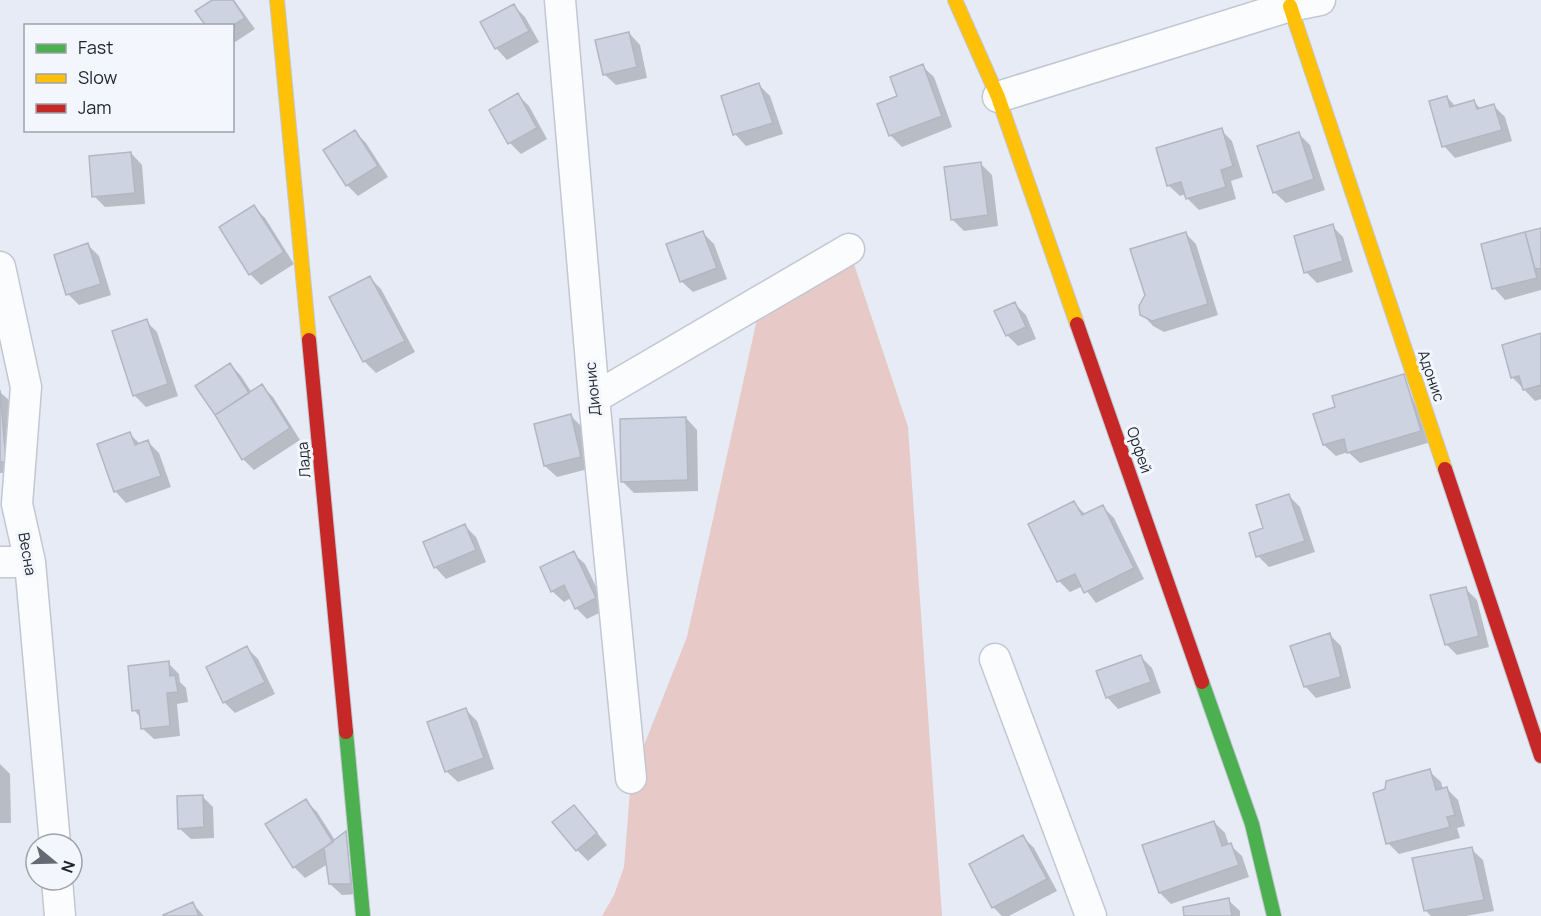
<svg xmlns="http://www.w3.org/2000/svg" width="1541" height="916" viewBox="0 0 1541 916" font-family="Manrope,sans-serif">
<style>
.green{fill:#e7c9c7}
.shadow{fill:#0003}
.building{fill:#cdd3e1;stroke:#b2b7c2;stroke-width:1.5}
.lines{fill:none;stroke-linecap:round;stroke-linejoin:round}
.street-casing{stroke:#c2c7d1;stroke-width:33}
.fast-casing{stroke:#c2c7d1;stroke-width:16}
.slow-casing{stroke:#c2c7d1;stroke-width:16}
.jam-casing{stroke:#c2c7d1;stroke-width:16}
.street{stroke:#fbfcfe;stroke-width:30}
.fast{stroke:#4caf50;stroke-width:14}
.slow{stroke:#ffc107;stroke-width:14}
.jam{stroke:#c62828;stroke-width:14}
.labels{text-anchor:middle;stroke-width:6;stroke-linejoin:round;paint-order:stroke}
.street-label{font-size:15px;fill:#1e232e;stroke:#f3f7fd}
</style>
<rect width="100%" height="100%" fill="#e6ebf6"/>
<path class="green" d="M 849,249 L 908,427 L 942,916 L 602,916 L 614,895 L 624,867 L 631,778 L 687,637 L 761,301 Z"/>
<path class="shadow" d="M 215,0 L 234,0 L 255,29 L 232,44 L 232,26 Z
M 514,6 L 525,17 L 539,42 L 507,60 L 496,48 Z
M 629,33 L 640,45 L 647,78 L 616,85 L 604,74 Z
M 922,66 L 934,77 L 952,127 L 902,147 L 891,136 L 879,105 L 899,97 Z
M 759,85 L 770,96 L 783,134 L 746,146 L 735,134 Z
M 518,95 L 529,106 L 547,139 L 521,154 L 510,143 Z
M 1447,97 L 1456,107 L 1474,102 L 1481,109 L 1494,106 L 1505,117 L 1512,141 L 1455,158 L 1444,146 Z
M 1221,130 L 1232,141 L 1243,177 L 1231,181 L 1236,199 L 1199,210 L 1188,199 L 1186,194 L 1180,196 L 1168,185 Z
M 355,132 L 366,143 L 388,177 L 358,196 L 347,185 Z
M 1299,134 L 1310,145 L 1325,190 L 1286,203 L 1274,192 Z
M 131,153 L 142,165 L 145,204 L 105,207 L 94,196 Z
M 981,164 L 992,175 L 998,226 L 964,231 L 952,219 Z
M 254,207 L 265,218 L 294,264 L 261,285 L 250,274 Z
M 1332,226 L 1343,237 L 1353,272 L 1317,283 L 1306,272 Z
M 1541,230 L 1541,290 L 1505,300 L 1494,288 L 1483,245 Z
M 702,232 L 714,244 L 727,279 L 693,292 L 681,281 Z
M 1185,233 L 1196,244 L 1218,315 L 1164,332 L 1153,326 L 1142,314 Z
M 88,245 L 99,256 L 111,295 L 79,305 L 68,294 Z
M 370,278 L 381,289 L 415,352 L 376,373 L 365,362 L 331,298 Z
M 1014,303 L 1026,315 L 1036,339 L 1018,346 L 1007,335 Z
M 146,321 L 157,332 L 178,396 L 146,407 L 134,395 Z
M 1541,335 L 1541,399 L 1535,401 L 1513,378 Z
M 230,364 L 241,376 L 252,393 L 262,386 L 273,397 L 300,440 L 254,470 L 243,459 Z
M 1403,376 L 1431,442 L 1360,463 L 1348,452 L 1336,456 L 1324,445 L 1315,415 L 1337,408 Z
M 0,392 L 12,403 L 16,472 L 0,473 Z
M 571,416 L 582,427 L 592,468 L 557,477 L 545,466 Z
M 686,418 L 697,430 L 698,491 L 634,493 L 622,481 Z
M 130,434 L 140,444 L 148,442 L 159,453 L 171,487 L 126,503 L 115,491 Z
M 1289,496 L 1300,507 L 1315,552 L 1269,567 L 1258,556 Z
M 1074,503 L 1085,514 L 1103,507 L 1114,518 L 1144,579 L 1096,603 L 1083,586 L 1070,592 L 1059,581 L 1030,524 Z
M 465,526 L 476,537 L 486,562 L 446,579 L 435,567 Z
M 573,553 L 585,564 L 607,609 L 587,619 L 576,608 L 571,598 L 564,602 L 552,591 Z
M 1466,589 L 1477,600 L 1489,647 L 1457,655 L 1446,644 Z
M 1330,635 L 1341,646 L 1351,688 L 1316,698 L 1305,686 Z
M 247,648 L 258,659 L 275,694 L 235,713 L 224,702 Z
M 1141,657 L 1152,668 L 1161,693 L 1118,709 L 1107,697 Z
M 168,663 L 179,674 L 180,682 L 186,688 L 188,702 L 177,704 L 180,736 L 154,739 L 142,728 L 141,718 L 134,710 Z
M 466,710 L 477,721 L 494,769 L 458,782 L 446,771 Z
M 0,764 L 10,774 L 11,823 L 0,823 Z
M 1429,771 L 1441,782 L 1443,790 L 1447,789 L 1458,800 L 1465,826 L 1457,828 L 1460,838 L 1399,854 L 1388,843 Z
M 202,796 L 213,807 L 214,838 L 191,839 L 179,828 Z
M 306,801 L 317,812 L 336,842 L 361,894 L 342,895 L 330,884 L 328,864 L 305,878 L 294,867 Z
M 585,818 L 607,845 L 588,861 L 577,850 Z
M 1214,822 L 1225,833 L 1229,845 L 1230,845 L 1242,856 L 1249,877 L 1171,904 L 1160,893 Z
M 1023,837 L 1034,848 L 1057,891 L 1009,916 L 1002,916 L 993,907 Z
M 1471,849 L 1483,860 L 1494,911 L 1466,916 L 1431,916 L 1425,910 Z
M 1228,900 L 1240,911 L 1240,916 L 1186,916 Z
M 193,904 L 204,916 L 165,916 Z"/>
<path class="building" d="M 212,0 L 233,0 L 245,18 L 232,26 L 206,26 L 195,11 Z
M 514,4 L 529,31 L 495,49 L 480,22 Z
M 629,32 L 637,67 L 603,75 L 595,40 Z
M 923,64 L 942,116 L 889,136 L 877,104 L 897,96 L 890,77 Z
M 759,83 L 773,123 L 733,135 L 721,96 Z
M 518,93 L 537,128 L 508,144 L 489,110 Z
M 1447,96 L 1450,107 L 1474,100 L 1477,109 L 1494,104 L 1502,130 L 1442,147 L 1429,101 Z
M 1222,128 L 1233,166 L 1221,170 L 1226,187 L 1186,199 L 1181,182 L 1167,186 L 1156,148 Z
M 355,130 L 378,166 L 346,186 L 323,150 Z
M 1299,132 L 1314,179 L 1273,193 L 1257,146 Z
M 131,152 L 135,193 L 92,197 L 89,156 Z
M 981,162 L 988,215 L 951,220 L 944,167 Z
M 254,205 L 284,252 L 249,275 L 219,227 Z
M 1333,224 L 1343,261 L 1304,273 L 1294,236 Z
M 1541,228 L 1541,268 L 1535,269 L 1525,232 Z
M 703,231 L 717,268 L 680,282 L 666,244 Z
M 1186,232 L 1208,304 L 1152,321 L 1140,315 L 1139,306 L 1145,295 L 1130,249 Z
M 1525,232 L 1537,278 L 1492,289 L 1481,244 Z
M 88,243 L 101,284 L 66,295 L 54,255 Z
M 370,276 L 405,341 L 363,362 L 329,297 Z
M 1015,302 L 1026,327 L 1006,336 L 994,311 Z
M 147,319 L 168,384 L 133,396 L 112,331 Z
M 1541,333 L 1541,385 L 1523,390 L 1519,376 L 1511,378 L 1502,345 Z
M 230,363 L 249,393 L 215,415 L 195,386 Z
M 1404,374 L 1421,431 L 1347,453 L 1344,439 L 1323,445 L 1313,414 L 1335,407 L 1332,396 Z
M 262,384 L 290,428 L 242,460 L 215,415 Z
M 0,390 L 6,462 L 0,462 Z
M 571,414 L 581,457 L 544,466 L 534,424 Z
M 686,417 L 688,480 L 621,482 L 620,419 Z
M 130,432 L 135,445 L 148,440 L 161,476 L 114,492 L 97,444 Z
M 1289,494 L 1305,541 L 1256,557 L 1249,533 L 1263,528 L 1256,505 Z
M 1074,501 L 1082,515 L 1103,505 L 1134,568 L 1084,593 L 1075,574 L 1057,582 L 1028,524 Z
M 465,524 L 476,550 L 434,568 L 423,542 Z
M 574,551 L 596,598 L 575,609 L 564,585 L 551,592 L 540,567 Z
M 1466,587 L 1479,636 L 1445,645 L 1430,595 Z
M 1330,633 L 1341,677 L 1304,687 L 1290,646 Z
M 247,646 L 265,682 L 223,703 L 206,667 Z
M 1141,655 L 1151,682 L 1106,698 L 1096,671 Z
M 169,661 L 170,676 L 175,675 L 178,692 L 167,693 L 170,726 L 141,729 L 139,710 L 132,711 L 128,666 Z
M 466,708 L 484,758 L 445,772 L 427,722 Z
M 1430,769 L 1436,790 L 1447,787 L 1455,815 L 1447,817 L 1450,827 L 1386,844 L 1373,793 L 1385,789 L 1386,781 Z
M 203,795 L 204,827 L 178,829 L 177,796 Z
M 306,799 L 333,842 L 293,868 L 265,824 Z
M 574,805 L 597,833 L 576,851 L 552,822 Z
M 1214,821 L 1222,846 L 1231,843 L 1239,865 L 1159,893 L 1142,845 Z
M 346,831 L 351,884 L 329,884 L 324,848 Z
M 1023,835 L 1047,879 L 992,908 L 969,864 Z
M 1472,847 L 1484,900 L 1424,911 L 1412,858 Z
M 1229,898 L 1232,916 L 1184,916 L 1183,907 Z
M 193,902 L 199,916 L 164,916 L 163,915 Z"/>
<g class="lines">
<g class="street-casing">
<path id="street" d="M 560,0 L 594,398 L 631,778
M 998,97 L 1290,6 L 1320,0
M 0,267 L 26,387 L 17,504 L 30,562 L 55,844
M 594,398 L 849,249
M 0,562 L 30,562
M 995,659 L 1091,916
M 57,880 L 60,916"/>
</g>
<g class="fast-casing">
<path id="fast" d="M 1202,682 L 1252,824 L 1274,916
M 346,732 L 363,916"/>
</g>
<g class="slow-casing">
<path id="slow" d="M 277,0 L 309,340
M 955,0 L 998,97 L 1077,324
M 1290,6 L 1445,469"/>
</g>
<g class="jam-casing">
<path id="jam" d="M 1077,324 L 1202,682
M 309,340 L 346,732
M 1445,469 L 1541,756"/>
</g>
<use href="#street" class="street"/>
<use href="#fast" class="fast"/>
<use href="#slow" class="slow"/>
<use href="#jam" class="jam"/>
</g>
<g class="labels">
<g class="street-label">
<text transform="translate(1431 376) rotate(71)" y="5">Адонис</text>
<text transform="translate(593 389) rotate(-95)" y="5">Дионис</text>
<text transform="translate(1139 450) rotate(71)" y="5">Орфей</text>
<text transform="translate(304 460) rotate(-95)" y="5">Лада</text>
<text transform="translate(27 554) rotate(80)" y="5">Весна</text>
</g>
</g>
<rect x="24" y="24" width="210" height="108" fill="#f3f7fd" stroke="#9ea2aa" stroke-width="1.5"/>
<rect x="36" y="44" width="30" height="9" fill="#4caf50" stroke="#9ea2aa" stroke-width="1.5"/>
<text x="78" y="54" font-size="18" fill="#1e232e">Fast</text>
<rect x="36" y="74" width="30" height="9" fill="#ffc107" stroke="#9ea2aa" stroke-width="1.5"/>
<text x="78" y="84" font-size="18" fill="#1e232e">Slow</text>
<rect x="36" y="104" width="30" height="9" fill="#c62828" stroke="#9ea2aa" stroke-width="1.5"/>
<text x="78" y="114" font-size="18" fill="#1e232e">Jam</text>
<g transform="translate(54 862) rotate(109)"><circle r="28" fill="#f3f7fd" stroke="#9ea2aa" stroke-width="1.5"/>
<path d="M0-4.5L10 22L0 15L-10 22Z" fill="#646974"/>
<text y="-9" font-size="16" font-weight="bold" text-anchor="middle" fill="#1e232e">N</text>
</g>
</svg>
